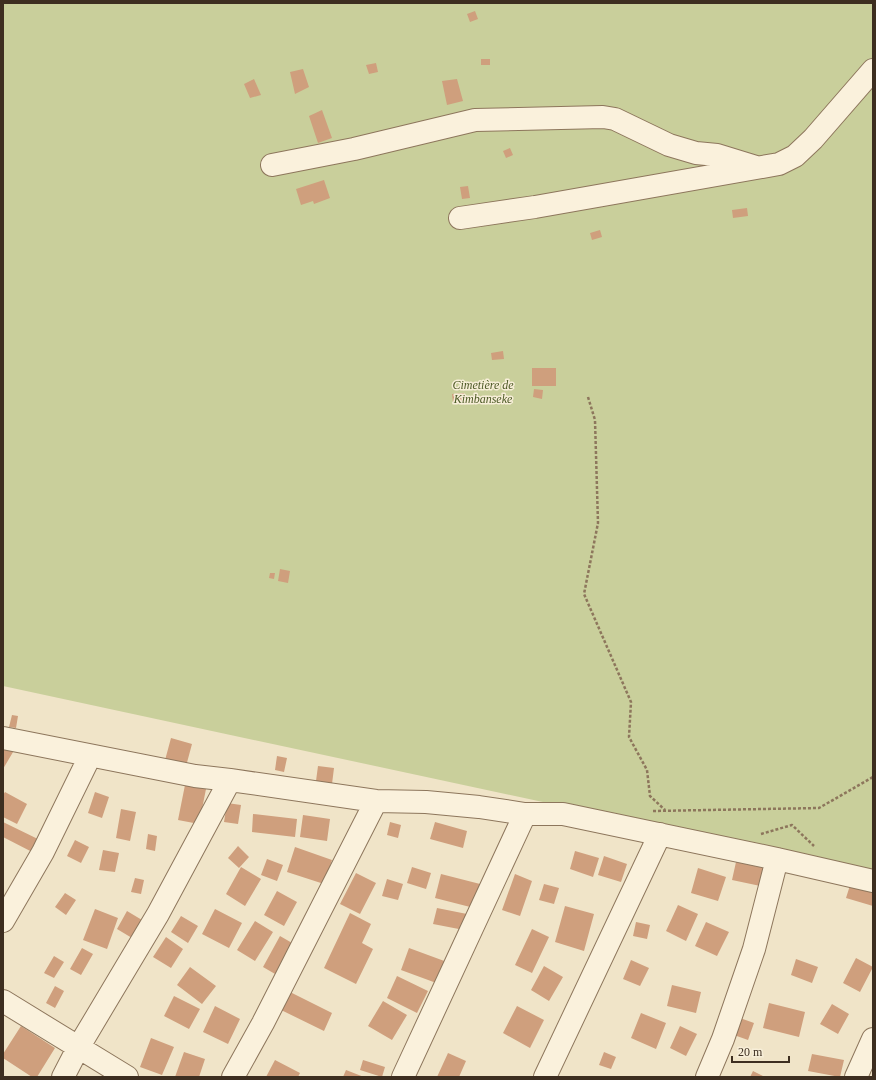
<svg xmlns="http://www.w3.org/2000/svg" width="876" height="1080" viewBox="0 0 876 1080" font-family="Georgia,serif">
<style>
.green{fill:#c9cf9b}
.building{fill:#cf9f7d}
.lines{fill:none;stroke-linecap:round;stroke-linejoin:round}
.street-casing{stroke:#8d765c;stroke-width:24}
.path{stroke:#8d765c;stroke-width:2.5;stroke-dasharray:3 2;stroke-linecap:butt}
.street{stroke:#faf1dc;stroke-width:22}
.labels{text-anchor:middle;stroke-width:3;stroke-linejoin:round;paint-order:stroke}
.park-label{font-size:12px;font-style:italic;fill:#4d5a26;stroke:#f7eed8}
</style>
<rect width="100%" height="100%" fill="#f0e4c8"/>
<path class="green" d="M 3,3 L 873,3 L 873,873 L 3,686 Z"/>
<path class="building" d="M 475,11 L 478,19 L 470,22 L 467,14 Z
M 481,59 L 490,59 L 490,65 L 481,65 Z
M 376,63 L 378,72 L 369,74 L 366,65 Z
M 303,69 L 309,87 L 295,94 L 290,72 Z
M 254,79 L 261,95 L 250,98 L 244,84 Z
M 457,79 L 463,101 L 447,105 L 442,81 Z
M 322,110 L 332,138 L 318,143 L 309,116 Z
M 510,148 L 513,155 L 506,158 L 503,151 Z
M 324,180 L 330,198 L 314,204 L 313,201 L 301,205 L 296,189 Z
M 468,186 L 470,198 L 462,199 L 460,187 Z
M 747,208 L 748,216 L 733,218 L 732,210 Z
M 600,230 L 602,237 L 592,240 L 590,233 Z
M 503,351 L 504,359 L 492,360 L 491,353 Z
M 532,368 L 556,368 L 556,386 L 532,386 Z
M 534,389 L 543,390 L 542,399 L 533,397 Z
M 464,393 L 465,401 L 453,402 L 452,394 Z
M 280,569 L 290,571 L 288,583 L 278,581 Z
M 270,573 L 275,573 L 274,579 L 269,578 Z
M 12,715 L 18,716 L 16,728 L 9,727 Z
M 171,738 L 192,744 L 185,770 L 164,764 Z
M 3,740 L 16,747 L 3,769 Z
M 277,756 L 287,758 L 284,772 L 275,770 Z
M 318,766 L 334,768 L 332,784 L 316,781 Z
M 185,785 L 206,789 L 199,824 L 178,820 Z
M 5,792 L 27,804 L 17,824 L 3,817 L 3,795 Z
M 95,792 L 109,797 L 102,818 L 88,813 Z
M 227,803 L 241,805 L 238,824 L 224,822 Z
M 121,809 L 136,812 L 130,841 L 116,838 Z
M 253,814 L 297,819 L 295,837 L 252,832 Z
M 303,815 L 330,819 L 327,841 L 300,837 Z
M 3,822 L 44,842 L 38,855 L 3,837 Z
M 390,822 L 401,825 L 398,838 L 387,835 Z
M 435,822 L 467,831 L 463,848 L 430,839 Z
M 148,834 L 157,836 L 155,851 L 146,849 Z
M 75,840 L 89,847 L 81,863 L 67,856 Z
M 238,846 L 249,857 L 239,868 L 228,858 Z
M 295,847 L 332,860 L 324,884 L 287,872 Z
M 103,850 L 119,853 L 115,872 L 99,870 Z
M 575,851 L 599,858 L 593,877 L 570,869 Z
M 604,856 L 627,864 L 621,882 L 598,875 Z
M 267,859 L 283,865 L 277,881 L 261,875 Z
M 736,862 L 769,869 L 765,887 L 732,880 Z
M 241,867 L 261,879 L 245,906 L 226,894 Z
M 412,867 L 431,873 L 426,889 L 407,883 Z
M 698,868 L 726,877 L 718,901 L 691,893 Z
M 356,873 L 376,883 L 360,914 L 340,904 Z
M 441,874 L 484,885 L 478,909 L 435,898 Z
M 515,874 L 532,881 L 520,916 L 502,910 Z
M 135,878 L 144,880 L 141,894 L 131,892 Z
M 387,879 L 403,884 L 398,900 L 382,896 Z
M 852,879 L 873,885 L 873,906 L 846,898 Z
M 544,884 L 559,888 L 554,904 L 539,900 Z
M 277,891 L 297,902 L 284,926 L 264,915 Z
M 65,893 L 76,900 L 66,915 L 55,907 Z
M 678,905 L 698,914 L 686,941 L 666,931 Z
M 565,906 L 594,914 L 584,951 L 555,942 Z
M 437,908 L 467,914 L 464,930 L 433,924 Z
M 95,909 L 118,918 L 107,949 L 83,940 Z
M 215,909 L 242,923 L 229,948 L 202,934 Z
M 127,911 L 142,920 L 132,938 L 117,929 Z
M 350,913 L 371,924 L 362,943 L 373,949 L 356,984 L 324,968 Z
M 181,916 L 198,926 L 188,943 L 171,932 Z
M 255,921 L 273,932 L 255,961 L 237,950 Z
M 636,922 L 650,925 L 647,939 L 633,936 Z
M 706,922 L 729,932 L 717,956 L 695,946 Z
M 532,929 L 549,937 L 532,973 L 515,965 Z
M 280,936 L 299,947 L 282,978 L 263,967 Z
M 166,937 L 183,949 L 171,968 L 153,957 Z
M 82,948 L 93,954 L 81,975 L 70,969 Z
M 409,948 L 447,962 L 439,984 L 401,970 Z
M 54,956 L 64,962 L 54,978 L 44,973 Z
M 856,958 L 873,967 L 860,992 L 843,983 Z
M 796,959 L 818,967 L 812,983 L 791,975 Z
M 631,960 L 649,968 L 640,986 L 623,979 Z
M 544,966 L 563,977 L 549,1001 L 531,990 Z
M 190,967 L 216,986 L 202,1004 L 177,985 Z
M 397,976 L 428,991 L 417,1013 L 387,998 Z
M 672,985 L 701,992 L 696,1013 L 667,1006 Z
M 55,986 L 64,991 L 55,1008 L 46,1003 Z
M 286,990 L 332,1013 L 324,1031 L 277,1008 Z
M 174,996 L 200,1009 L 189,1029 L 164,1016 Z
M 383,1001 L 407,1015 L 392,1040 L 368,1026 Z
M 769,1003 L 805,1012 L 799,1037 L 763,1028 Z
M 832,1004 L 849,1014 L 838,1034 L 820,1024 Z
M 215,1006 L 240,1019 L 228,1044 L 203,1032 Z
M 517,1006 L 544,1020 L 530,1048 L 503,1033 Z
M 641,1013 L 666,1023 L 656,1049 L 631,1038 Z
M 740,1018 L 754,1023 L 748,1040 L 734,1035 Z
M 21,1026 L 55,1048 L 37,1077 L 32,1077 L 3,1058 L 3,1054 Z
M 680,1026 L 697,1034 L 686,1056 L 670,1048 Z
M 151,1038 L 174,1047 L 162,1075 L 140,1067 Z
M 184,1052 L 205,1059 L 199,1077 L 175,1077 Z
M 604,1052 L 616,1057 L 611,1069 L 599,1065 Z
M 448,1053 L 466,1061 L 459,1077 L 437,1077 Z
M 812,1054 L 844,1060 L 840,1077 L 808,1071 Z
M 275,1060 L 300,1073 L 298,1077 L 266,1077 Z
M 363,1060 L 385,1067 L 382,1077 L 360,1070 Z
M 346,1070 L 364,1077 L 343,1077 Z
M 753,1071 L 765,1077 L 750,1077 Z"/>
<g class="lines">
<g class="street-casing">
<path id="street" d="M 272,165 L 354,149 L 475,120 L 603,117 L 615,119 L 669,145 L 696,153 L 717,155 L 756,167
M 460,218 L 535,207 L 779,164 L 795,156 L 813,139 L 873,70
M 3,738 L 195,776 L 230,780 L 376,801 L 426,802 L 479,807 L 525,814 L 563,814 L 777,859 L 873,881
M 3,921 L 43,852 L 90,756
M 3,1001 L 127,1077
M 63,1077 L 78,1048 L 158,914 L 230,780
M 233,1077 L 263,1023 L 376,801
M 403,1077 L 525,814
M 545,1077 L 660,834
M 707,1077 L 723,1039 L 754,949 L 777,859
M 856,1077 L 873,1039"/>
</g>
<path class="path" d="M 588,397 L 595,420 L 598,523 L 584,594 L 631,702 L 629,737 L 647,770 L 650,796 L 665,810
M 653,811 L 819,808 L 873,777
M 761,834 L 792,825 L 814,846"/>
<use href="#street" class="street"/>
</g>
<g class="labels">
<g class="park-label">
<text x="483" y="389">Cimetière de<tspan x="483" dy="14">Kimbanseke</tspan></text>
</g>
</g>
<rect width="876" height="1080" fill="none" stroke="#3d2e20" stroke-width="8"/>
<path d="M732 1056v6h57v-6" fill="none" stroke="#3d2e20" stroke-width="2"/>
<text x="738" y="1056" font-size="12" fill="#3d2e20" stroke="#f7eed8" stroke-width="3" paint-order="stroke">20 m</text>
</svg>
